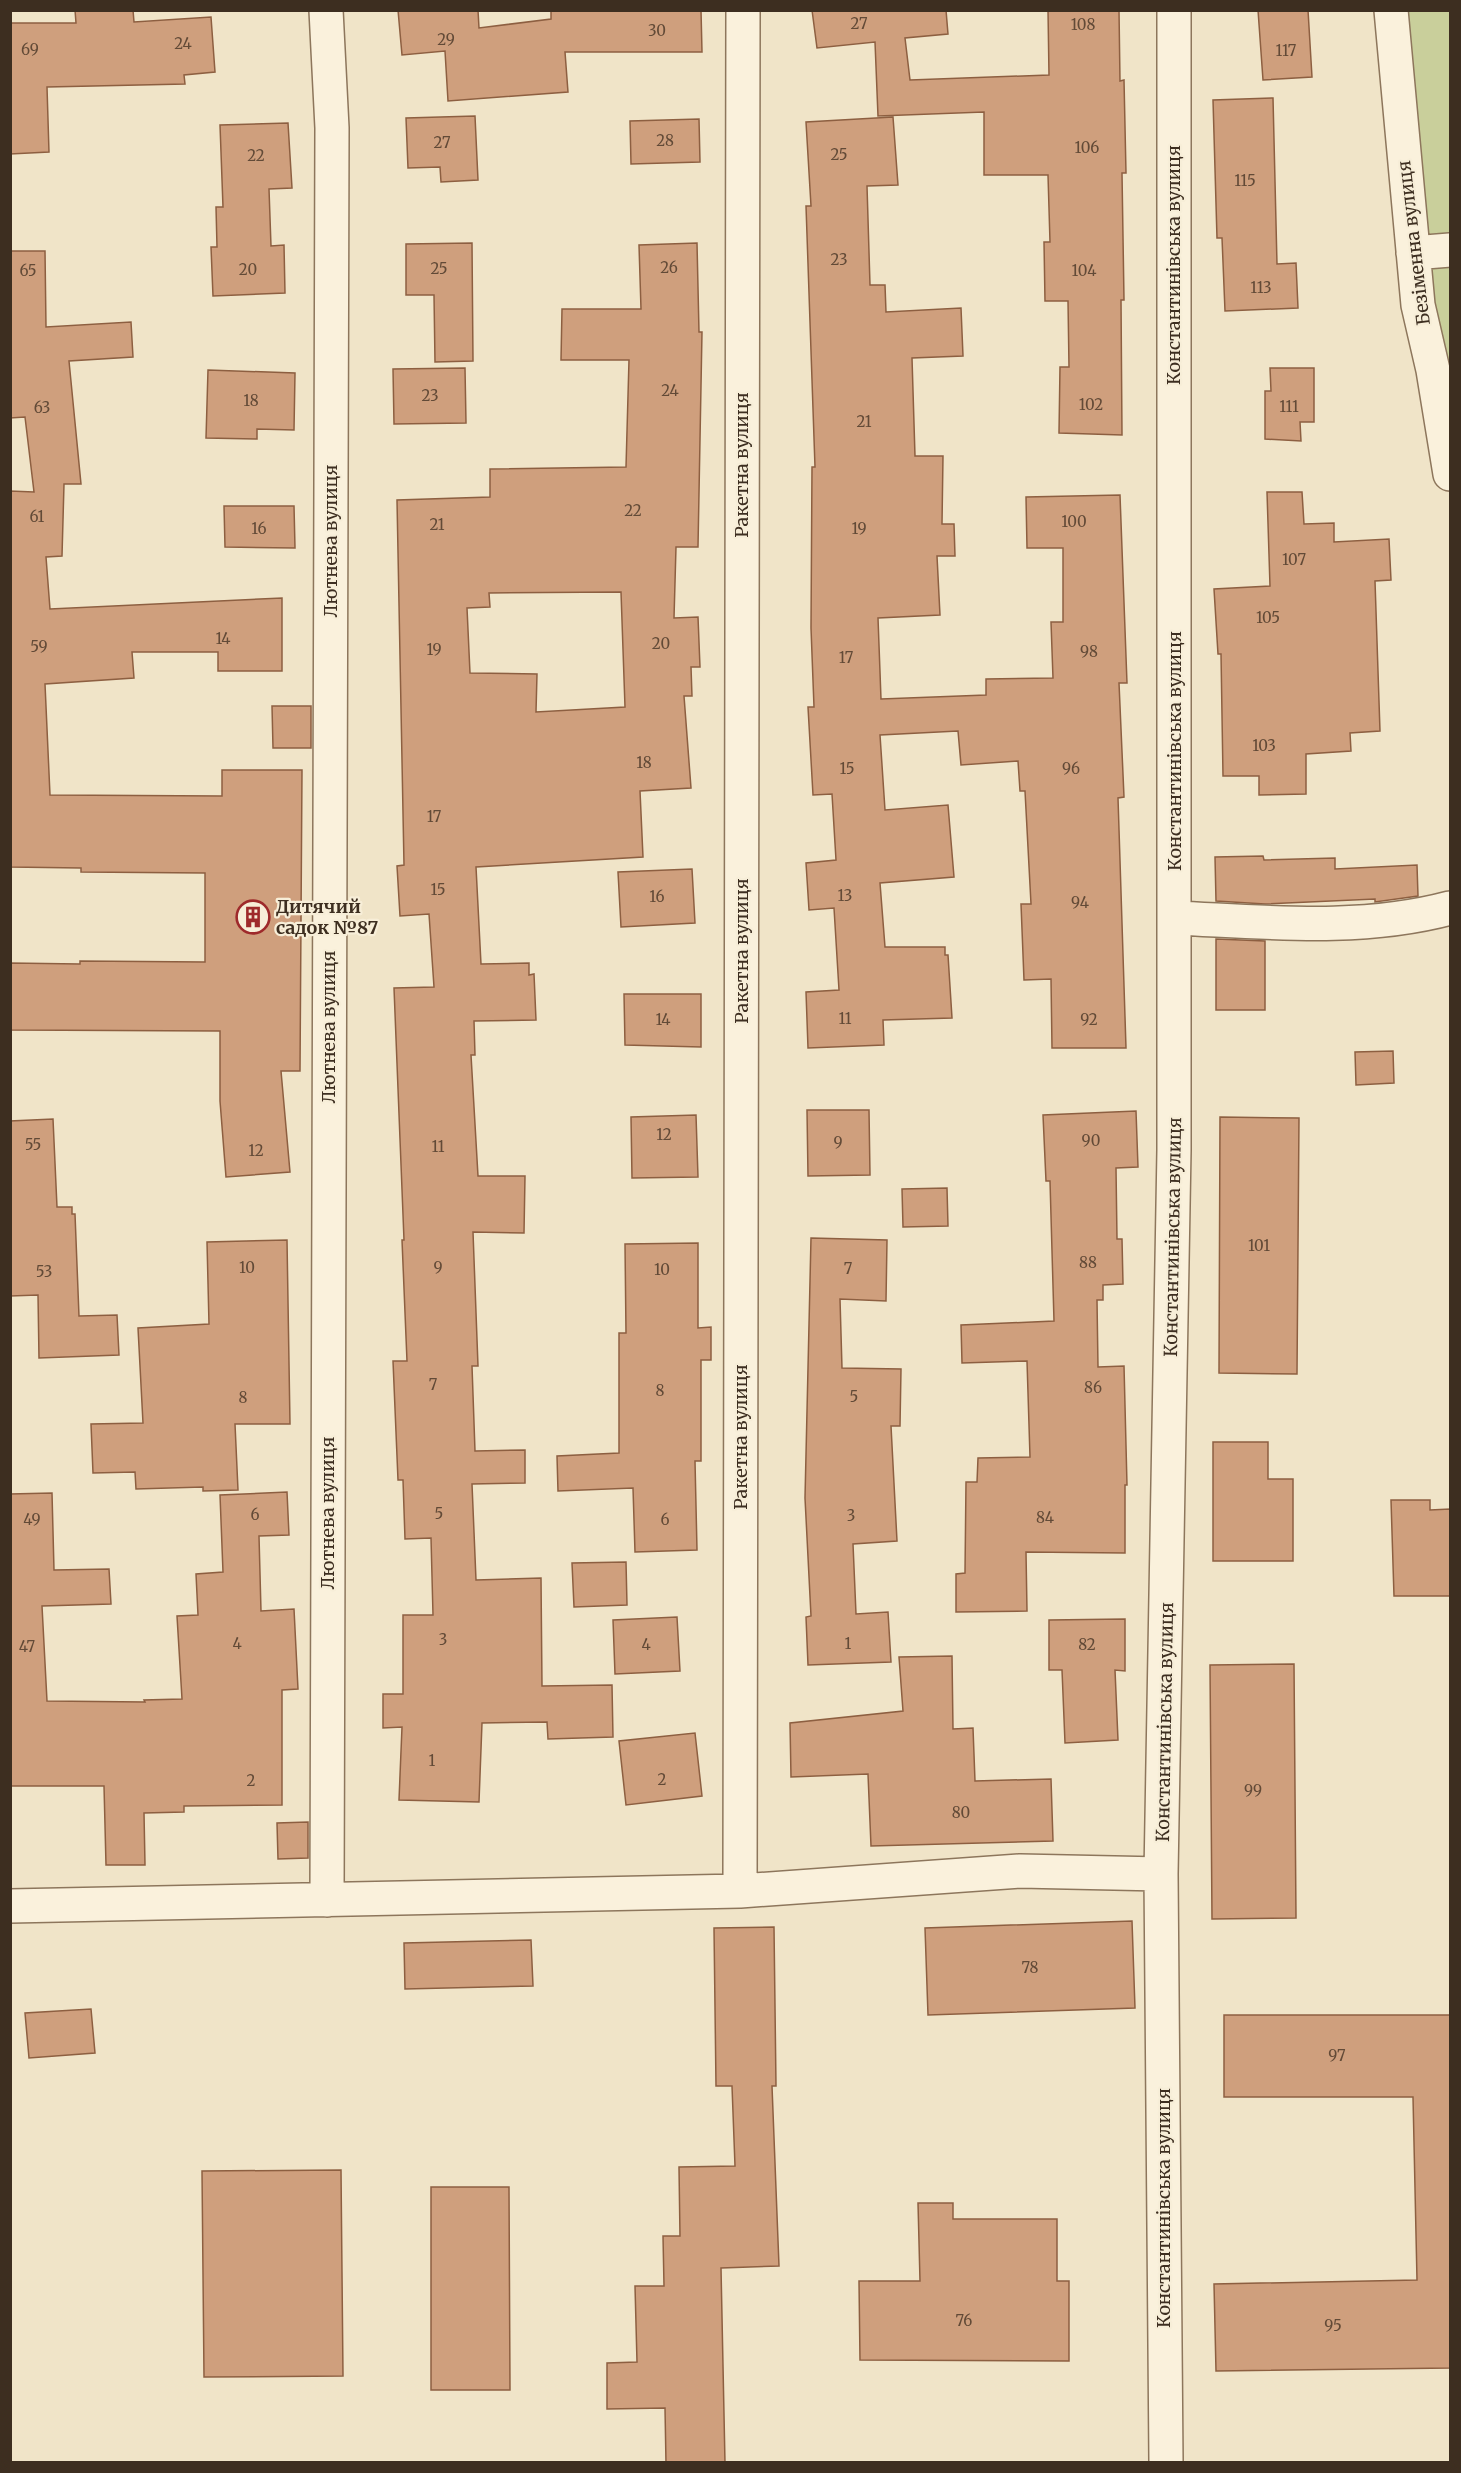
<svg xmlns="http://www.w3.org/2000/svg" width="1461" height="2473" viewBox="0 0 1461 2473" font-family="Merriweather,serif">
<style>
.green{fill:#c9cf9b}
.building{fill:#cf9f7d;stroke:#8d5f41;stroke-width:1.5;fill-rule:evenodd}
.lines{fill:none;stroke-linecap:round;stroke-linejoin:round}
.minor-casing{stroke:#8d765c;stroke-width:36}
.minor{stroke:#faf1dc;stroke-width:33}
.labels{text-anchor:middle;stroke-width:4.5;stroke-linejoin:round;paint-order:stroke}
.number-label{font-size:15px;fill:#624a37}
.street-label{font-size:18px;fill:#3d2e20;stroke:#f7eed8}
.poi-label{font-size:18px;font-weight:bold;fill:#3d2e20;stroke:#f7eed8;text-anchor:start}
</style>
<rect width="100%" height="100%" fill="#f0e4c8"/>
<path class="green" d="M 1403,11 L 1450,11 L 1450,432 L 1429,303 Z"/>
<path class="building" d="M 75,10 L 133,10 L 134,22 L 211,17 L 215,72 L 184,75 L 185,84 L 47,87 L 49,152 L 10,154 L 10,23 L 76,23 Z
M 398,10 L 478,10 L 479,28 L 551,19 L 551,10 L 701,10 L 702,52 L 565,52 L 568,92 L 448,101 L 445,51 L 402,55 Z
M 812,10 L 946,10 L 948,34 L 905,38 L 910,80 L 1049,75 L 1048,10 L 1119,10 L 1120,81 L 1124,80 L 1126,173 L 1122,173 L 1124,300 L 1121,300 L 1122,435 L 1059,433 L 1060,367 L 1069,367 L 1068,301 L 1045,301 L 1044,242 L 1050,242 L 1048,175 L 984,175 L 984,112 L 878,116 L 875,42 L 817,48 Z
M 1258,10 L 1308,10 L 1312,77 L 1263,80 Z
M 1273,98 L 1277,264 L 1296,263 L 1298,308 L 1225,311 L 1222,238 L 1217,238 L 1213,100 Z
M 475,116 L 478,180 L 441,182 L 440,167 L 408,168 L 406,118 Z
M 893,117 L 898,185 L 867,186 L 870,285 L 885,285 L 886,312 L 961,308 L 963,356 L 912,358 L 915,456 L 943,456 L 942,524 L 954,524 L 955,556 L 937,556 L 940,615 L 878,618 L 881,699 L 986,695 L 986,679 L 1053,678 L 1051,622 L 1063,622 L 1063,548 L 1027,548 L 1026,497 L 1120,495 L 1127,683 L 1119,683 L 1124,797 L 1118,798 L 1126,1048 L 1052,1048 L 1051,979 L 1024,980 L 1021,904 L 1031,904 L 1025,791 L 1020,791 L 1018,761 L 961,765 L 958,731 L 880,735 L 885,810 L 948,805 L 954,877 L 880,883 L 885,947 L 945,947 L 945,955 L 948,955 L 952,1018 L 883,1020 L 884,1045 L 808,1048 L 806,992 L 839,990 L 834,908 L 809,910 L 806,863 L 836,860 L 832,794 L 813,795 L 808,707 L 814,707 L 811,628 L 812,467 L 815,467 L 806,206 L 811,206 L 806,122 Z
M 699,119 L 700,162 L 631,164 L 630,121 Z
M 288,123 L 292,188 L 269,189 L 271,246 L 284,245 L 285,293 L 213,296 L 211,247 L 217,247 L 216,207 L 223,207 L 220,125 Z
M 472,243 L 473,361 L 435,362 L 434,295 L 406,295 L 406,244 Z
M 697,243 L 699,332 L 702,332 L 698,547 L 676,547 L 674,618 L 698,617 L 700,667 L 691,667 L 692,696 L 684,696 L 691,788 L 640,791 L 643,857 L 476,867 L 481,964 L 529,963 L 529,975 L 534,974 L 536,1020 L 474,1021 L 475,1055 L 471,1055 L 478,1176 L 525,1176 L 524,1233 L 473,1232 L 478,1366 L 472,1366 L 475,1451 L 525,1450 L 525,1483 L 472,1484 L 476,1580 L 541,1578 L 542,1686 L 612,1685 L 613,1737 L 548,1739 L 547,1722 L 482,1723 L 479,1802 L 399,1800 L 402,1727 L 383,1728 L 383,1694 L 403,1694 L 403,1615 L 433,1615 L 431,1538 L 405,1539 L 403,1480 L 398,1480 L 393,1361 L 407,1361 L 402,1240 L 404,1240 L 394,988 L 434,987 L 429,914 L 400,916 L 397,866 L 404,865 L 397,500 L 490,497 L 490,469 L 626,467 L 629,360 L 561,360 L 562,309 L 641,309 L 639,245 ZM 621,592 L 625,707 L 536,712 L 537,674 L 470,673 L 467,608 L 490,607 L 489,593 Z
M 10,251 L 45,251 L 46,327 L 131,322 L 133,357 L 69,361 L 81,484 L 64,484 L 62,556 L 46,557 L 50,609 L 282,598 L 282,671 L 218,671 L 218,652 L 132,652 L 134,678 L 45,684 L 50,795 L 222,796 L 222,770 L 302,770 L 300,1071 L 281,1071 L 290,1172 L 226,1177 L 220,1101 L 220,1031 L 10,1030 L 10,963 L 80,964 L 80,961 L 205,962 L 205,873 L 81,872 L 81,868 L 10,867 L 10,491 L 34,492 L 25,417 L 10,418 Z
M 465,368 L 466,423 L 394,424 L 393,369 Z
M 1270,368 L 1314,368 L 1314,422 L 1300,422 L 1301,441 L 1265,439 L 1265,391 L 1271,391 Z
M 208,370 L 295,373 L 294,430 L 257,429 L 257,439 L 206,438 Z
M 1267,492 L 1302,492 L 1304,524 L 1334,523 L 1334,542 L 1389,539 L 1391,580 L 1375,581 L 1380,731 L 1350,733 L 1351,751 L 1306,754 L 1306,794 L 1259,795 L 1259,776 L 1223,776 L 1221,654 L 1218,654 L 1214,589 L 1270,586 Z
M 224,506 L 294,506 L 295,548 L 225,547 Z
M 272,706 L 311,706 L 311,748 L 273,748 Z
M 1263,856 L 1264,860 L 1335,858 L 1335,869 L 1417,865 L 1418,896 L 1375,902 L 1375,899 L 1265,904 L 1216,901 L 1215,857 Z
M 692,869 L 695,923 L 621,927 L 618,872 Z
M 1216,939 L 1265,941 L 1265,1010 L 1216,1010 Z
M 624,994 L 701,994 L 701,1047 L 625,1045 Z
M 1393,1051 L 1394,1083 L 1356,1085 L 1355,1052 Z
M 807,1110 L 869,1110 L 870,1175 L 808,1176 Z
M 1136,1111 L 1138,1167 L 1116,1168 L 1117,1239 L 1122,1239 L 1123,1284 L 1103,1285 L 1103,1300 L 1097,1300 L 1098,1367 L 1124,1366 L 1127,1485 L 1125,1485 L 1125,1553 L 1026,1552 L 1027,1611 L 956,1612 L 956,1574 L 965,1573 L 966,1482 L 977,1482 L 978,1458 L 1030,1457 L 1027,1361 L 962,1363 L 961,1325 L 1054,1321 L 1050,1181 L 1046,1181 L 1043,1115 Z
M 696,1115 L 698,1177 L 632,1178 L 631,1117 Z
M 1220,1117 L 1299,1118 L 1297,1374 L 1219,1373 Z
M 53,1119 L 57,1207 L 72,1207 L 72,1214 L 75,1214 L 79,1316 L 117,1315 L 119,1355 L 39,1358 L 38,1295 L 10,1296 L 10,1121 Z
M 947,1188 L 948,1226 L 903,1227 L 902,1189 Z
M 811,1238 L 887,1240 L 886,1301 L 840,1299 L 842,1368 L 901,1369 L 900,1426 L 891,1426 L 897,1541 L 853,1544 L 856,1614 L 888,1612 L 891,1662 L 808,1665 L 806,1617 L 811,1616 L 805,1498 Z
M 287,1240 L 290,1424 L 235,1424 L 238,1490 L 203,1491 L 203,1487 L 136,1489 L 135,1472 L 93,1473 L 91,1424 L 143,1423 L 138,1328 L 209,1324 L 207,1242 Z
M 698,1243 L 698,1328 L 711,1327 L 711,1360 L 701,1360 L 701,1461 L 695,1461 L 697,1550 L 635,1552 L 633,1488 L 558,1491 L 557,1456 L 619,1453 L 619,1333 L 626,1333 L 625,1244 Z
M 1213,1442 L 1268,1442 L 1268,1479 L 1293,1479 L 1293,1561 L 1213,1561 Z
M 287,1492 L 289,1535 L 259,1536 L 261,1611 L 294,1609 L 298,1689 L 282,1690 L 282,1805 L 184,1806 L 184,1812 L 144,1813 L 145,1865 L 106,1865 L 104,1786 L 10,1786 L 10,1494 L 52,1493 L 54,1570 L 109,1569 L 111,1604 L 42,1606 L 47,1701 L 145,1702 L 144,1700 L 182,1699 L 177,1616 L 198,1615 L 196,1574 L 223,1572 L 220,1495 Z
M 1391,1500 L 1430,1500 L 1430,1510 L 1450,1509 L 1450,1596 L 1394,1596 Z
M 626,1562 L 627,1605 L 574,1607 L 572,1563 Z
M 677,1617 L 680,1671 L 615,1674 L 613,1620 Z
M 1125,1619 L 1125,1671 L 1115,1670 L 1118,1740 L 1065,1743 L 1062,1670 L 1049,1670 L 1049,1620 Z
M 952,1656 L 953,1729 L 973,1728 L 975,1781 L 1051,1779 L 1053,1841 L 871,1846 L 868,1774 L 791,1777 L 790,1723 L 903,1711 L 899,1657 Z
M 1294,1664 L 1296,1918 L 1212,1919 L 1210,1665 Z
M 695,1733 L 702,1796 L 626,1805 L 619,1741 Z
M 308,1822 L 308,1858 L 278,1859 L 277,1823 Z
M 1132,1921 L 1135,2008 L 928,2015 L 925,1928 Z
M 774,1927 L 776,2086 L 772,2086 L 779,2266 L 721,2268 L 725,2463 L 666,2463 L 665,2408 L 607,2409 L 607,2363 L 637,2362 L 635,2286 L 664,2286 L 663,2236 L 680,2236 L 679,2167 L 735,2166 L 732,2086 L 716,2086 L 714,1928 Z
M 531,1940 L 533,1986 L 405,1989 L 404,1943 Z
M 91,2009 L 95,2053 L 29,2058 L 25,2013 Z
M 1224,2015 L 1450,2015 L 1450,2368 L 1216,2371 L 1214,2284 L 1417,2280 L 1413,2097 L 1224,2097 Z
M 341,2170 L 343,2376 L 204,2377 L 202,2171 Z
M 431,2187 L 509,2187 L 510,2390 L 431,2390 Z
M 918,2203 L 953,2203 L 953,2219 L 1057,2219 L 1057,2281 L 1069,2281 L 1069,2361 L 860,2360 L 859,2281 L 920,2281 Z"/>
<g class="lines">
<g class="minor-casing">
<path id="minor" d="M 326,10 L 332,128 L 327,1900
M 1391,10 L 1418,305 L 1433,370 L 1450,474
M 1413,253 L 1450,250
M 1175,918 C 1267,922 1360,932 1450,908
M 740,1891 L 743,10
M 10,1906 L 740,1891 L 1020,1871 L 1161,1874
M 1166,2462 L 1161,1874 L 1174,1150 L 1174,10"/>
</g>
<use href="#minor" class="minor"/>
</g>
<defs>
<g id="building-ring" transform="scale(1.725)"><circle r="9.5" fill="#f7eed8" stroke="#9e2a2b" stroke-width="1.5"/><path d="M-4-6H4V6H1V3H-1V6H-4ZM-2.5-4.3h1.7v1.8h-1.7ZM.8-4.3h1.7v1.8H.8ZM-2.5-1h1.7V.8h-1.7ZM.8-1h1.7V.8H.8Z" fill="#9e2a2b"/></g>
</defs>
<g fill-rule="evenodd">
<use href="#building-ring" x="253" y="917"/>
</g>
<g class="labels">
<g class="number-label">
<text x="859" y="29">27</text>
<text x="1083" y="30">108</text>
<text x="657" y="36">30</text>
<text x="446" y="45">29</text>
<text x="183" y="49">24</text>
<text x="30" y="55">69</text>
<text x="1286" y="56">117</text>
<text x="665" y="146">28</text>
<text x="442" y="148">27</text>
<text x="1087" y="153">106</text>
<text x="839" y="160">25</text>
<text x="256" y="161">22</text>
<text x="1245" y="186">115</text>
<text x="839" y="265">23</text>
<text x="669" y="273">26</text>
<text x="439" y="274">25</text>
<text x="248" y="275">20</text>
<text x="28" y="276">65</text>
<text x="1084" y="276">104</text>
<text x="1261" y="293">113</text>
<text x="670" y="396">24</text>
<text x="430" y="401">23</text>
<text x="251" y="406">18</text>
<text x="1091" y="410">102</text>
<text x="1289" y="412">111</text>
<text x="42" y="413">63</text>
<text x="864" y="427">21</text>
<text x="633" y="516">22</text>
<text x="37" y="522">61</text>
<text x="1074" y="527">100</text>
<text x="437" y="530">21</text>
<text x="259" y="534">16</text>
<text x="859" y="534">19</text>
<text x="1294" y="565">107</text>
<text x="1268" y="623">105</text>
<text x="223" y="644">14</text>
<text x="661" y="649">20</text>
<text x="39" y="652">59</text>
<text x="434" y="655">19</text>
<text x="1089" y="657">98</text>
<text x="846" y="663">17</text>
<text x="1264" y="751">103</text>
<text x="644" y="768">18</text>
<text x="847" y="774">15</text>
<text x="1071" y="774">96</text>
<text x="434" y="822">17</text>
<text x="438" y="895">15</text>
<text x="845" y="901">13</text>
<text x="657" y="902">16</text>
<text x="1080" y="908">94</text>
<text x="845" y="1024">11</text>
<text x="663" y="1025">14</text>
<text x="1089" y="1025">92</text>
<text x="664" y="1140">12</text>
<text x="1091" y="1146">90</text>
<text x="838" y="1148">9</text>
<text x="33" y="1150">55</text>
<text x="438" y="1152">11</text>
<text x="256" y="1156">12</text>
<text x="1259" y="1251">101</text>
<text x="1088" y="1268">88</text>
<text x="247" y="1273">10</text>
<text x="438" y="1273">9</text>
<text x="848" y="1274">7</text>
<text x="662" y="1275">10</text>
<text x="44" y="1277">53</text>
<text x="433" y="1390">7</text>
<text x="1093" y="1393">86</text>
<text x="660" y="1396">8</text>
<text x="854" y="1402">5</text>
<text x="243" y="1403">8</text>
<text x="439" y="1519">5</text>
<text x="255" y="1520">6</text>
<text x="851" y="1521">3</text>
<text x="1045" y="1523">84</text>
<text x="32" y="1525">49</text>
<text x="665" y="1525">6</text>
<text x="443" y="1645">3</text>
<text x="237" y="1649">4</text>
<text x="848" y="1649">1</text>
<text x="646" y="1650">4</text>
<text x="1087" y="1650">82</text>
<text x="27" y="1652">47</text>
<text x="432" y="1766">1</text>
<text x="662" y="1785">2</text>
<text x="251" y="1786">2</text>
<text x="1253" y="1796">99</text>
<text x="961" y="1818">80</text>
<text x="1030" y="1973">78</text>
<text x="1337" y="2061">97</text>
<text x="964" y="2326">76</text>
<text x="1333" y="2331">95</text>
</g>
<g class="street-label">
<text transform="translate(1414 243) rotate(-97)" y="6">Безіменна вулиця</text>
<text transform="translate(1174 265) rotate(-90)" y="6">Константинівська вулиця</text>
<text transform="translate(742 465) rotate(-90)" y="6">Ракетна вулиця</text>
<text transform="translate(331 541) rotate(-90)" y="6">Лютнева вулиця</text>
<text transform="translate(1175 751) rotate(-90)" y="6">Константинівська вулиця</text>
<text transform="translate(742 951) rotate(-90)" y="6">Ракетна вулиця</text>
<text transform="translate(329 1027) rotate(-90)" y="6">Лютнева вулиця</text>
<text transform="translate(1173 1237) rotate(-89)" y="6">Константинівська вулиця</text>
<text transform="translate(741 1437) rotate(-90)" y="6">Ракетна вулиця</text>
<text transform="translate(328 1513) rotate(-90)" y="6">Лютнева вулиця</text>
<text transform="translate(1165 1722) rotate(-89)" y="6">Константинівська вулиця</text>
<text transform="translate(1164 2208) rotate(-90)" y="6">Константинівська вулиця</text>
</g>
<g class="poi-label">
<text x="276" y="913">Дитячий<tspan x="276" dy="21">садок №87</tspan></text>
</g>
</g>
<rect width="1461" height="2473" fill="none" stroke="#3d2e20" stroke-width="24"/>
</svg>
